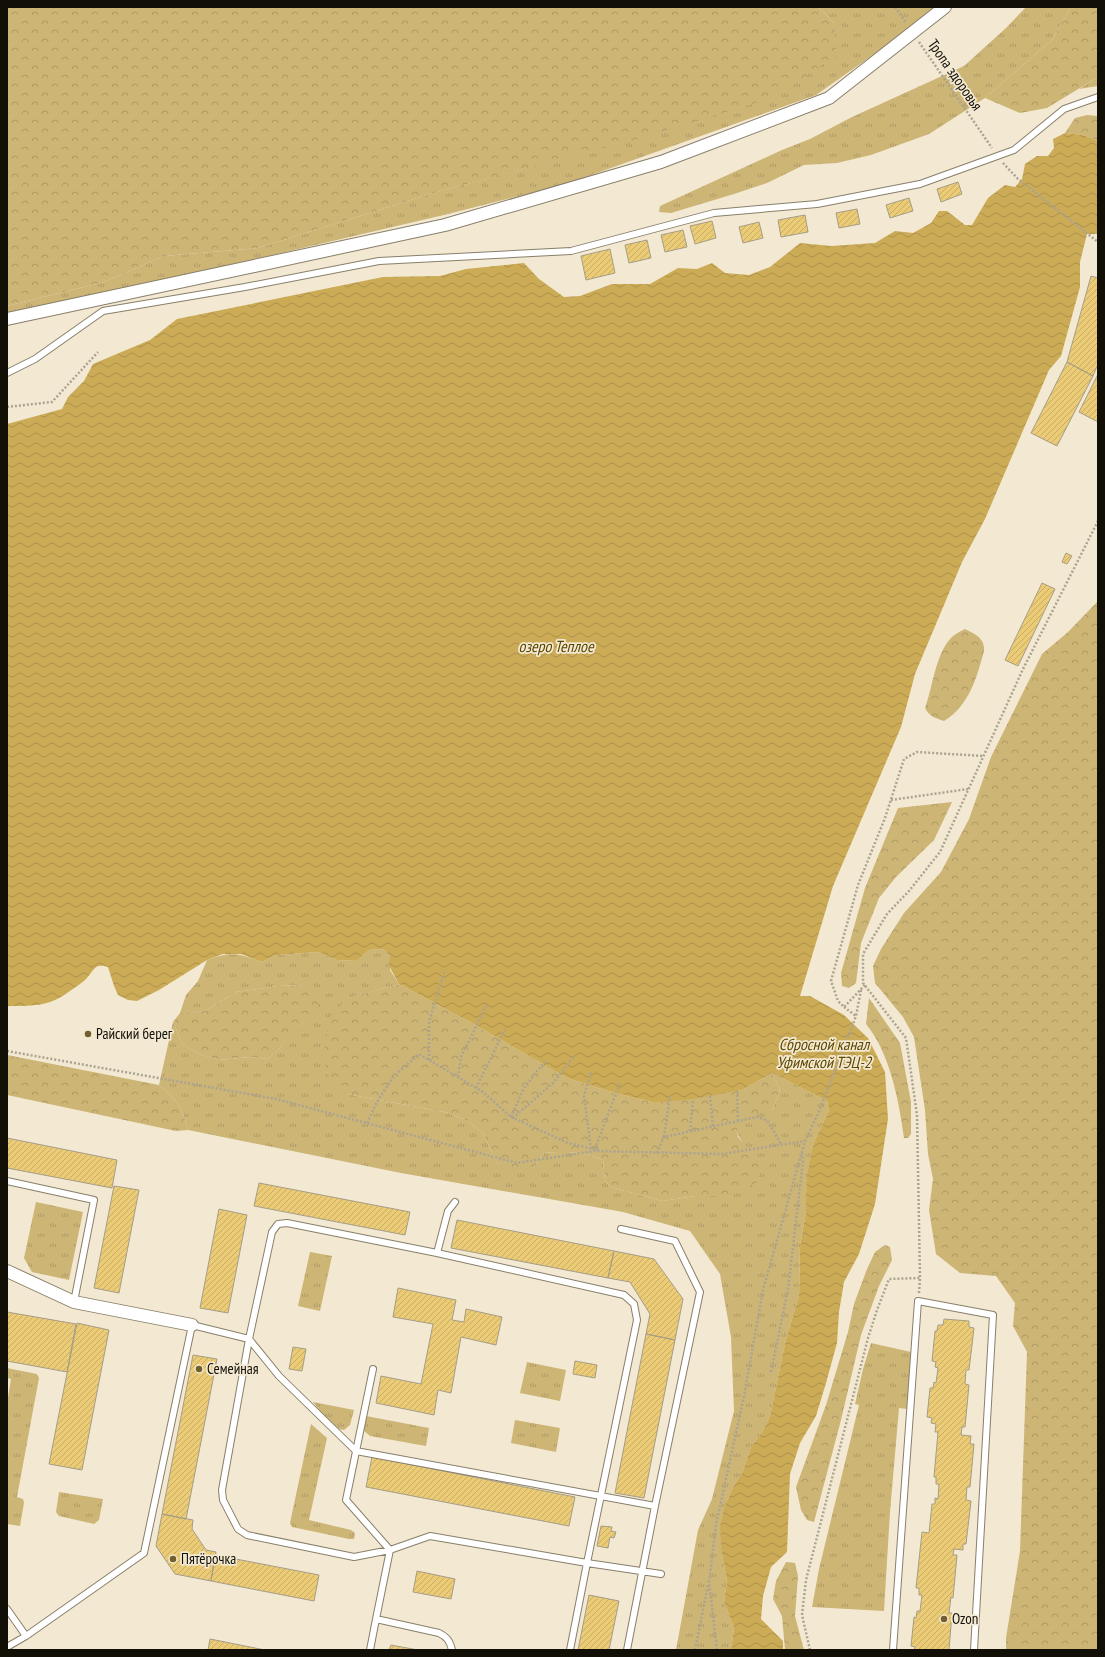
<svg xmlns="http://www.w3.org/2000/svg" width="1105" height="1657" viewBox="0 0 1105 1657" font-family="'PT Sans Narrow',sans-serif">
<style>
.grass{fill:url(#grass-tufts)}
.forest{fill:url(#forest-crowns)}
.water{fill:url(#water-waves)}
.building{fill:url(#building-hatch);stroke:#a59d87}
.lines{fill:none;stroke-linecap:round;stroke-linejoin:round}
.service-casing{stroke:#887f6a;stroke-width:8}
.minor-casing{stroke:#887f6a;stroke-width:14}
.path{stroke:#aba391;stroke-width:2.5;stroke-dasharray:2 2;stroke-linecap:butt}
.service{stroke:#fff;stroke-width:6}
.minor{stroke:#fff;stroke-width:12}
.poi-dot{fill:#725f2e;stroke:#f3e9d2;stroke-width:1.5}
.labels{text-anchor:middle;stroke-width:3.5;stroke-linejoin:round;paint-order:stroke}
.street-label{font-size:15px;fill:#120f07;stroke:#f3e9d2}
.poi-label{font-size:15px;fill:#120f07;stroke:#f3e9d2;text-anchor:start}
.water-label{font-size:16px;font-style:italic;fill:#5c4700;stroke:#f3e9d2}
</style>
<defs>
<pattern id="grass-tufts" width="24" height="20" patternUnits="userSpaceOnUse"><rect width="24" height="20" fill="#cdb576"/><path d="M3 7l-1-3M5 7V3M7 7l1-3M15 17l-1-3M17 17v-4M19 17l1-3" fill="none" stroke="#af9a65"/></pattern>
<pattern id="forest-crowns" width="20" height="18" patternUnits="userSpaceOnUse"><rect width="20" height="18" fill="#cdb576"/><path d="M2 6a3 3 0 1 1 6 0M12 15a3 3 0 1 1 6 0" fill="none" stroke="#af9a65"/></pattern>
<pattern id="water-waves" width="16" height="10" patternUnits="userSpaceOnUse"><rect width="16" height="10" fill="#ccab57"/><path d="M0 5q4-4 8 0t8 0" fill="none" stroke="#ae924a"/></pattern>
<pattern id="building-hatch" width="6" height="6" patternUnits="userSpaceOnUse"><rect width="6" height="6" fill="#ebcb76"/><path d="M-1 1l2-2M0 6l6-6M5 7l2-2" fill="none" stroke="#c8ad65"/></pattern>
</defs>
<rect width="100%" height="100%" fill="#f3e9d2"/>
<path class="grass" d="M 818,7 L 936,7 L 890,43 L 816,95 L 566,184 L 444,215 L 7,317 L 7,306 L 104,282 L 164,256 L 258,248 L 430,194 L 649,135 L 834,23 Z
M 1026,7 L 1071,7 L 1052,40 L 985,98 L 929,134 L 871,155 L 837,163 L 804,165 L 767,183 L 734,194 L 671,213 L 659,212 L 660,206 L 782,150 L 810,139 L 852,117 L 964,66 L 1006,28 Z
M 1098,77 L 1098,86 L 1079,89 Z
M 383,949 L 390,956 L 390,970 L 399,984 L 349,998 L 347,1094 L 449,1113 L 468,1121 L 483,1133 L 497,1163 L 533,1169 L 544,1153 C 566,1151 582,1152 603,1160 L 605,1181 L 611,1187 L 662,1201 L 695,1196 L 725,1196 L 759,1160 C 751,1152 727,1131 741,1119 C 747,1114 766,1111 773,1109 L 780,1090 L 772,1073 L 827,1101 L 829,1110 L 814,1142 L 806,1212 L 800,1246 L 799,1296 L 786,1339 L 770,1416 L 761,1434 L 751,1447 L 742,1473 L 734,1485 L 725,1505 L 722,1554 L 727,1581 L 724,1602 L 734,1628 L 731,1650 L 676,1650 L 698,1530 L 712,1499 L 734,1411 L 731,1337 L 720,1274 L 690,1231 L 623,1212 L 401,1173 L 188,1130 C 182,1106 177,1100 159,1085 L 173,1022 L 183,1045 L 199,1054 L 218,1060 L 251,1057 L 268,1059 L 281,1047 L 289,1031 L 306,1021 L 303,985 L 279,986 L 236,992 L 207,1010 L 193,1013 L 180,1013 L 186,995 L 198,981 L 207,960 C 231,951 238,953 262,962 L 276,955 L 318,952 L 337,960 L 357,961 L 369,950 Z
M 36,1202 L 83,1212 L 69,1280 L 32,1272 L 24,1258 Z
M 310,1252 L 332,1256 L 320,1311 L 298,1306 Z
M 871,1343 L 911,1352 L 907,1409 L 899,1408 L 890,1512 L 884,1611 L 812,1607 L 819,1569 L 859,1405 L 855,1404 L 863,1369 Z
M 527,1362 L 566,1370 L 560,1401 L 520,1393 Z
M 7,1368 L 37,1374 L 39,1378 L 17,1497 L 23,1499 L 24,1503 L 20,1526 L 7,1524 L 7,1404 L 11,1379 L 7,1378 Z
M 313,1402 L 354,1410 L 350,1425 L 344,1430 L 334,1428 Z
M 366,1416 L 429,1428 L 426,1446 L 370,1436 L 363,1430 Z
M 515,1420 L 560,1428 L 556,1452 L 511,1443 Z
M 311,1424 L 327,1438 L 309,1520 L 351,1530 L 355,1533 L 354,1539 L 349,1539 L 292,1527 L 290,1523 Z
M 59,1492 L 103,1499 L 99,1520 L 94,1524 L 59,1516 L 56,1512 Z"/>
<path class="forest" d="M 7,7 L 818,7 L 834,23 L 837,55 L 771,98 L 649,136 L 430,194 L 258,248 L 164,256 L 104,282 L 7,306 Z
M 1071,7 L 1098,7 L 1098,77 L 1047,108 L 1020,113 L 985,98 L 1052,40 Z
M 1087,115 L 1098,116 L 1098,141 L 1083,135 L 1065,133 L 1075,118 Z
M 1098,601 L 1098,1650 L 1006,1650 L 1006,1638 L 1020,1551 L 1027,1352 L 1013,1326 L 1015,1303 L 996,1276 L 960,1273 L 936,1254 L 929,1210 L 933,1179 L 928,1154 L 925,1110 L 914,1037 L 903,1017 L 875,983 L 873,966 L 881,949 L 904,913 L 941,872 L 969,819 L 991,757 L 1042,654 L 1068,632 Z
M 965,629 C 975,634 985,638 984,651 C 977,677 969,706 944,721 C 935,718 929,716 925,708 C 933,687 935,654 952,637 C 955,634 961,631 965,629 Z
M 952,802 L 934,840 L 896,877 L 879,898 L 861,943 L 856,983 L 849,988 L 842,986 L 841,973 L 865,888 L 898,808 Z
M 399,984 L 470,1022 L 567,1078 L 615,1093 L 655,1103 L 742,1090 L 772,1073 L 780,1090 L 773,1109 L 741,1119 L 737,1126 L 738,1137 L 759,1160 L 760,1172 L 757,1182 L 745,1189 L 725,1196 L 695,1196 L 662,1201 L 611,1187 L 605,1181 L 603,1160 C 582,1152 566,1151 544,1153 L 533,1169 L 515,1170 L 497,1163 L 483,1133 L 468,1121 L 449,1113 L 347,1094 L 330,1081 L 323,1056 L 330,1017 L 348,998 Z
M 303,985 L 318,995 L 318,1006 L 306,1021 L 290,1031 L 281,1047 L 268,1059 L 251,1057 L 218,1060 L 199,1054 L 183,1045 L 173,1022 L 180,1013 L 193,1013 L 207,1010 L 236,992 L 279,986 Z
M 869,998 L 900,1043 L 911,1102 L 911,1134 L 908,1138 L 904,1138 C 899,1101 890,1053 866,1024 Z
M 7,1055 L 159,1085 C 177,1100 182,1106 188,1130 L 176,1131 L 7,1095 Z
M 885,1245 L 890,1247 L 892,1260 L 879,1286 L 861,1335 L 841,1420 L 814,1522 L 807,1520 L 801,1510 L 796,1487 L 826,1405 L 848,1332 L 854,1304 L 867,1269 L 875,1252 Z
M 786,1562 L 795,1563 L 798,1576 L 795,1616 L 804,1650 L 785,1650 L 782,1616 L 773,1599 L 776,1581 Z"/>
<path class="water" d="M 1065,133 L 1083,135 L 1098,141 L 1098,234 L 1087,234 L 1080,262 L 1080,287 L 1061,356 L 1049,370 L 985,519 L 962,562 L 915,674 L 901,727 L 833,886 L 800,996 L 810,996 L 844,1015 L 868,1038 L 885,1072 L 888,1119 L 875,1204 L 859,1254 L 844,1282 L 839,1312 L 837,1343 L 826,1383 L 816,1416 L 800,1443 L 790,1474 L 787,1552 L 771,1567 L 763,1596 L 761,1619 L 783,1641 L 783,1650 L 731,1650 L 734,1628 L 724,1602 L 727,1581 L 722,1554 L 720,1527 L 725,1505 L 734,1485 L 742,1473 L 751,1447 L 761,1434 L 770,1416 L 786,1339 L 799,1296 L 800,1246 L 806,1212 L 807,1176 L 814,1142 L 829,1110 L 827,1101 L 772,1073 L 742,1090 L 693,1099 L 655,1103 L 615,1093 L 567,1078 L 470,1022 L 399,984 L 389,966 L 390,956 L 383,949 L 369,950 L 357,961 L 337,960 L 318,952 L 276,955 L 262,962 L 241,954 L 223,954 L 207,960 L 159,990 L 137,1001 L 128,1000 L 118,995 L 114,986 L 108,967 C 93,962 94,972 84,981 C 77,986 69,992 61,997 C 44,1007 26,1006 7,1006 L 7,424 L 62,409 L 68,397 L 84,381 L 93,364 L 150,340 L 177,319 L 383,277 L 440,276 L 466,269 L 524,263 L 539,279 L 564,297 L 580,296 L 612,284 L 650,284 L 678,268 L 697,269 L 712,263 L 725,273 L 749,275 L 770,267 L 800,243 L 831,246 L 875,243 L 895,231 L 913,233 L 931,223 L 939,211 L 947,211 L 965,225 L 972,225 L 988,198 L 1005,185 L 1015,187 L 1022,179 L 1025,164 L 1037,156 L 1048,156 L 1054,148 L 1053,139 Z"/>
<path class="building" d="M 958,182 L 962,194 L 941,202 L 937,189 Z
M 909,198 L 913,211 L 890,218 L 886,205 Z
M 857,209 L 860,224 L 839,228 L 836,213 Z
M 805,215 L 808,232 L 781,237 L 778,220 Z
M 712,221 L 716,238 L 695,244 L 690,226 Z
M 759,222 L 763,238 L 743,243 L 739,227 Z
M 683,230 L 687,247 L 665,252 L 661,235 Z
M 647,240 L 651,258 L 629,263 L 625,245 Z
M 610,249 L 615,273 L 586,280 L 581,256 Z
M 1091,276 L 1098,278 L 1098,364 L 1093,376 L 1067,362 Z
M 1067,362 L 1093,376 L 1057,446 L 1031,433 Z
M 1098,374 L 1098,422 L 1079,412 Z
M 1066,553 L 1072,556 L 1067,564 L 1062,562 Z
M 1042,583 L 1055,589 L 1018,666 L 1005,660 Z
M 7,1138 L 117,1160 L 112,1188 L 7,1168 Z
M 259,1183 L 410,1212 L 405,1235 L 254,1206 Z
M 114,1186 L 139,1190 L 119,1293 L 94,1288 Z
M 219,1209 L 247,1215 L 228,1313 L 200,1308 Z
M 457,1220 L 614,1251 L 608,1278 L 451,1248 Z
M 614,1251 L 654,1259 L 683,1299 L 675,1340 L 646,1334 L 650,1314 L 630,1282 L 608,1278 Z
M 398,1288 L 456,1300 L 452,1320 L 464,1322 L 466,1309 L 502,1317 L 496,1345 L 461,1337 L 451,1393 L 438,1390 L 434,1415 L 376,1403 L 381,1376 L 421,1384 L 433,1324 L 393,1317 Z
M 7,1312 L 76,1324 L 67,1372 L 7,1361 Z
M 944,1319 L 969,1321 L 969,1327 L 974,1328 L 969,1370 L 966,1370 L 965,1384 L 969,1385 L 965,1427 L 962,1427 L 961,1435 L 971,1436 L 970,1444 L 974,1444 L 970,1487 L 967,1487 L 966,1500 L 971,1501 L 966,1544 L 963,1544 L 963,1550 L 954,1549 L 953,1555 L 957,1555 L 953,1598 L 951,1597 L 949,1613 L 952,1613 L 949,1650 L 914,1650 L 915,1647 L 911,1646 L 914,1617 L 916,1618 L 917,1611 L 920,1611 L 922,1595 L 919,1595 L 919,1588 L 916,1588 L 922,1532 L 929,1533 L 932,1504 L 935,1504 L 935,1498 L 938,1499 L 939,1484 L 936,1484 L 936,1477 L 934,1477 L 938,1432 L 935,1432 L 936,1424 L 931,1423 L 932,1418 L 927,1417 L 930,1388 L 933,1388 L 934,1382 L 936,1383 L 938,1368 L 935,1367 L 936,1362 L 932,1361 L 935,1331 L 937,1331 L 938,1325 L 943,1325 Z
M 77,1323 L 109,1330 L 82,1470 L 49,1464 Z
M 646,1334 L 675,1340 L 644,1498 L 615,1493 Z
M 293,1347 L 306,1349 L 302,1371 L 289,1369 Z
M 193,1355 L 217,1359 L 186,1519 L 162,1514 Z
M 575,1361 L 597,1365 L 595,1378 L 573,1374 Z
M 372,1457 L 575,1497 L 569,1526 L 366,1487 Z
M 162,1514 L 193,1520 L 192,1529 L 206,1550 L 216,1552 L 211,1581 L 175,1574 L 156,1546 Z
M 601,1526 L 612,1527 L 611,1531 L 616,1532 L 614,1538 L 610,1537 L 608,1548 L 597,1546 Z
M 215,1555 L 319,1575 L 314,1601 L 211,1581 Z
M 417,1571 L 455,1579 L 451,1599 L 413,1592 Z
M 589,1595 L 619,1601 L 609,1650 L 578,1650 Z
M 210,1639 L 265,1650 L 208,1650 Z
M 391,1645 L 418,1650 L 389,1650 Z"/>
<g class="lines">
<g class="service-casing">
<path id="service" d="M 7,373 L 35,359 L 103,311 L 245,287 L 379,261 L 571,251 L 714,213 L 817,204 L 920,184 L 1014,150 L 1064,109 L 1098,97
M 7,1181 L 94,1200 L 74,1302
M 437,1253 L 287,1223 L 278,1224 L 272,1232 L 249,1339 L 279,1376 L 356,1451 L 655,1506 L 700,1292 L 675,1241 L 621,1229
M 373,1369 L 346,1500 L 390,1550 L 430,1536 L 587,1563 L 637,1320 L 634,1304 L 624,1295 L 437,1253 L 448,1211 L 455,1202
M 7,1609 L 26,1636
M 7,1647 L 26,1636 L 144,1553 L 192,1325 L 249,1339 L 222,1490 L 223,1500 L 238,1529 L 247,1535 L 354,1557 L 390,1550 L 376,1619 L 439,1633 C 447,1637 450,1641 452,1650
M 370,1650 L 376,1619
M 570,1650 L 587,1563 L 661,1574
M 627,1650 L 655,1506
M 893,1650 L 918,1301 L 993,1315 L 974,1650"/>
</g>
<g class="minor-casing">
<path id="minor" d="M 7,319 L 445,225 L 661,162 L 829,98 L 945,7
M 7,1271 L 74,1302 L 192,1325"/>
</g>
<path class="path" d="M 895,7 L 906,23
M 919,42 L 992,148
M 1003,163 L 1017,178 L 1098,242
M 7,407 L 52,402 L 98,352
M 891,800 L 968,789
M 865,985 L 844,1007 L 838,1001 L 831,981 L 858,885 L 885,818 L 904,759 L 917,752 L 983,756
M 844,1007 L 856,1016
M 7,1051 L 276,1099 L 517,1163 L 595,1151 L 722,1154 L 805,1141
M 429,1060 L 429,1022 L 445,970
M 458,1077 L 461,1057 L 487,1004
M 476,1088 L 505,1029
M 737,1091 L 738,1121
M 710,1096 L 713,1126
M 511,1117 L 524,1088 L 545,1061
M 513,1118 L 553,1083 L 575,1055
M 367,1123 L 378,1100 L 394,1076 L 419,1054 L 483,1092 L 511,1117 L 568,1143 L 598,1150
M 690,1131 L 693,1099
M 664,1137 L 670,1096
M 591,1149 L 584,1096 L 591,1071
M 595,1149 L 620,1083
M 657,1153 L 664,1137 L 757,1117 L 767,1120 L 781,1144
M 919,1293 L 920,1278 L 917,1115 L 906,1038 L 863,983 L 863,954 L 887,914 L 909,891 L 940,852 L 1023,669 L 1098,521
M 771,1372 L 788,1289 L 803,1161 L 802,1151
M 695,1650 L 708,1585
M 717,1650 L 709,1582 L 716,1525 L 744,1396 L 763,1290 L 805,1141 L 820,1109 L 856,1016 L 861,990
M 810,1650 L 802,1615 L 806,1580 L 868,1338 L 877,1310 L 889,1279 L 920,1278"/>
<use href="#service" class="service"/>
<use href="#minor" class="minor"/>
</g>
<g class="poi-dot">
<circle cx="88" cy="1034" r="4"/>
<circle cx="199" cy="1369" r="4"/>
<circle cx="173" cy="1559" r="4"/>
<circle cx="944" cy="1619" r="4"/>
</g>
<g class="labels">
<g class="street-label">
<text transform="translate(955 75) rotate(55)" y="5">Тропа здоровья</text>
</g>
<g class="poi-label">
<text x="96" y="1039">Райский берег</text>
<text x="207" y="1374">Семейная</text>
<text x="181" y="1564">Пятёрочка</text>
<text x="952" y="1624">Ozon</text>
</g>
<g class="water-label">
<text x="556" y="652">озеро Теплое</text>
<text x="824" y="1050">Сбросной канал<tspan x="824" dy="18">Уфимской ТЭЦ-2</tspan></text>
</g>
</g>
<rect width="1105" height="1657" fill="none" stroke="#120f07" stroke-width="16"/>
</svg>
